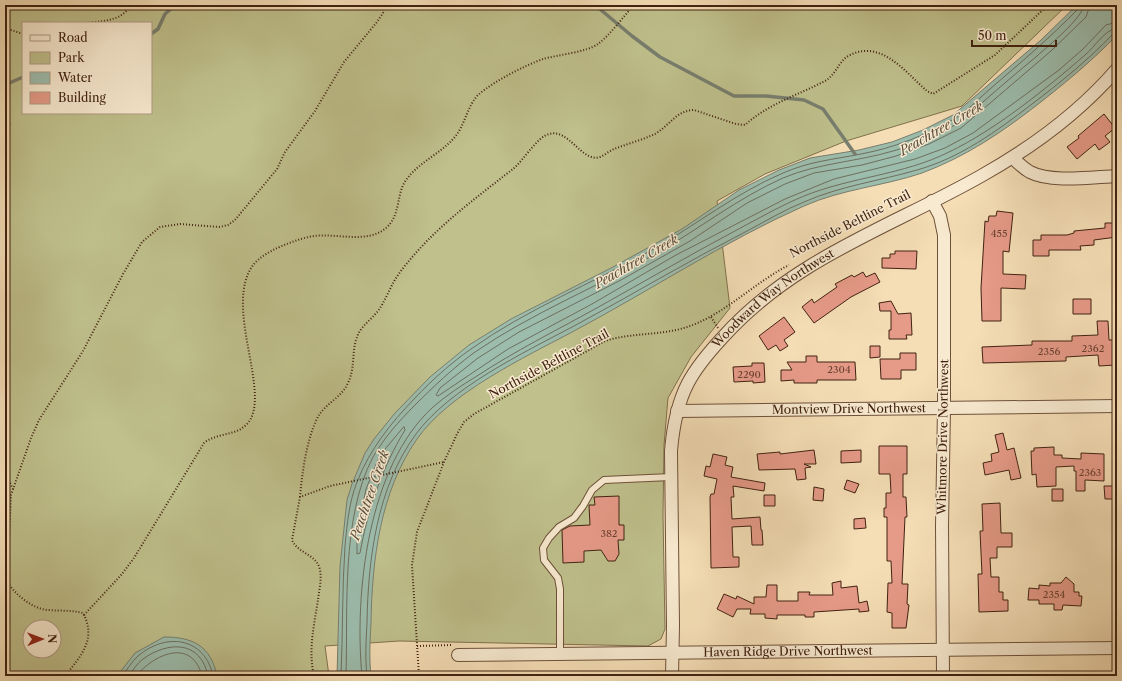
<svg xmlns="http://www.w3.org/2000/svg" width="1122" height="681" viewBox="0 0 1122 681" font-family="'Libre Caslon Text',serif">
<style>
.green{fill:#bfc08c;stroke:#80714e;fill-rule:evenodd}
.water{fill:#9cbcac;stroke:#787e6e}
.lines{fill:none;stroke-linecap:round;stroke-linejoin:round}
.shore{stroke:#6e6f5e;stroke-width:1}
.stream{stroke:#787e6e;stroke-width:3.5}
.building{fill:#e69a88;stroke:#412211}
.lane-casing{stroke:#6e513a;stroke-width:8}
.street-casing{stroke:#6e513a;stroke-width:14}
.path{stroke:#412211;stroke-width:2;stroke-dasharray:1 2;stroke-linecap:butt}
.lane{stroke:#f8ead0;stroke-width:6}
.street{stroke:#f8ead0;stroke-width:12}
.labels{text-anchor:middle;stroke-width:3;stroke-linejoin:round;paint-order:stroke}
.number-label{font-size:10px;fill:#6a402f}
.street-label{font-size:12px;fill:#412211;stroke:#f8ead0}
.water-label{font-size:13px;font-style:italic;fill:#5c5040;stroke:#f8ead0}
</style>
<rect width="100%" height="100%" fill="#f5deb6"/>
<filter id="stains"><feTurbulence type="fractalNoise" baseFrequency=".005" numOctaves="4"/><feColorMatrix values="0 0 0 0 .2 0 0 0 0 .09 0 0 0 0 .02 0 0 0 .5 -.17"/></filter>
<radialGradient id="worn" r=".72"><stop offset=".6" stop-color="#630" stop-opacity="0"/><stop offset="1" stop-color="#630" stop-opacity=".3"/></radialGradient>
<path class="green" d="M 5,5 L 1067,5 L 962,106 L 846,141 L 765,174 L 717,201 L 730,308 L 691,357 L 668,398 L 664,445 L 663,515 L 665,629 L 661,639 L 648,646 L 399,641 L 325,646 L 329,676 L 5,676 ZM 23,23 L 151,23 L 151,113 L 23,113 ZM 30,627 L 54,627 L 54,651 L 30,651 Z"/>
<path class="water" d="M 1077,5 L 1117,5 L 1117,35 C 1092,61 1065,83 1037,105 C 1001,133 965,157 922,173 C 884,186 842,189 804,206 C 725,241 651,290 574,331 C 525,357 449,393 417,439 C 380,492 372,560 371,623 C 370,640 369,658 371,676 L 337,676 L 340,566 L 347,500 L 352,484 L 365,453 L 374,439 L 395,413 L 430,377 L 469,345 L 511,319 L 613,267 L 682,229 L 739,190 L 779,170 L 810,158 L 859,150 L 892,142 L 923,130 L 953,115 L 1041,40 Z
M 164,637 C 193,637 211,646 217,676 L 117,676 L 135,653 Z"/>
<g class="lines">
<path class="shore" d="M 1090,5 L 1086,17 L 1051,51 L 961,128 L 929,144 L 896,156 L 862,165 L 814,173 L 785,184 L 747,203 L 690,241 L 621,280 L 519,332 L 478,358 L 440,388 L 436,395 L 438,396 L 508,349 L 592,304 L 676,255 L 785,199 L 834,179 L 915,159 L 945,148 L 973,133 L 1059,70 L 1083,49 L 1106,25 L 1117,22
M 404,427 L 405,430 C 382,468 368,509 360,553 L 357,554 L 357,535 L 366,489 L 378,460 L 386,448 Z
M 122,676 C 127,670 132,661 138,656 C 166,632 205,637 213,676
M 128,676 C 133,671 137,663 143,659 C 168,641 201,640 208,676
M 136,676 C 154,654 192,637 202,676
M 341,676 C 343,633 342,589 345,546 C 347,525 349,502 357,482 C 370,449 390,424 415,398 C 432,380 451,363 471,349 C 527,309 593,283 652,250 C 696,225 736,193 783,173 C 811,161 831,160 861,154 C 893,148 924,136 952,120 C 966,113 978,99 990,89 C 1020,63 1050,38 1078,9 L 1079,5
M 346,676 C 348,608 341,518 373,457 C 384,438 399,421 414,406 C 433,387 453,368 475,352 C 532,313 597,287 657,253 C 699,229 738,198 783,178 C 818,163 856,162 893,151 C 915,145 939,135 958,123 C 967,117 975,109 983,102 C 1001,86 1019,71 1037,56 C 1048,46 1082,19 1084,5
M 362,676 C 354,593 368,466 433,407 C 447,395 462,385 477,376 C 515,351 555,331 595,309 C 645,281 695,252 746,225 C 765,215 784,204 804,196 C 851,177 903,175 949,152 C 995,130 1046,89 1085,55 C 1095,47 1104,30 1117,28
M 367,676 C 365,658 366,640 367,623 C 368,559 377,487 416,434 C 450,388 523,353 574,326 C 632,295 688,261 747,231 C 766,221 784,210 804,202 C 840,186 879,181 917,170 C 960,158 997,131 1032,104 C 1061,82 1088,60 1113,34 L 1117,33"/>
<path class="stream" d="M 595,5 L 632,36 L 660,57 L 734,96 L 766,96 L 804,100 L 823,109 L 855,154
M 151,34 L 158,29 L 165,14 L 175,5
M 5,85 L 23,77"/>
</g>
<path class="building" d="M 1104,114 L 1115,128 L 1105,136 L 1110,142 L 1099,150 L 1095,144 L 1077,159 L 1067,147 L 1079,138 L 1078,136 Z
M 997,211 L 1013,213 L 1009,252 L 1003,251 L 1003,274 L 1026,275 L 1025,289 L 1001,288 L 1001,321 L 982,321 L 981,288 L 985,221 L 988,222 L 989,216 L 996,216 Z
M 1105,223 L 1117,223 L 1117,237 L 1094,240 L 1094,245 L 1080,246 L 1081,250 L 1049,250 L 1049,256 L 1033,256 L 1033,240 L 1041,240 L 1041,235 L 1067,235 L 1074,233 L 1074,231 L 1105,228 Z
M 895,251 L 917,251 L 916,269 L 882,268 L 882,258 L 890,258 L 890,254 L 895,254 Z
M 863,272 L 866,277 L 875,273 L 880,282 L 851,297 L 814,323 L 802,307 L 812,299 L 814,303 L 837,287 L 835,284 L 852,275 L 854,277 Z
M 1073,299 L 1091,299 L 1091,314 L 1073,314 Z
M 891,301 L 898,314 L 911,313 L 912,335 L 906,335 L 907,339 L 889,339 L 889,330 L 891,330 L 891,311 L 880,311 L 879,303 Z
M 784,317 L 795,332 L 784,340 L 788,346 L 780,351 L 776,345 L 768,350 L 759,336 Z
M 1097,321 L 1108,321 L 1109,340 L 1114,340 L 1115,365 L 1099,366 L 1098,355 L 1066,357 L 1066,361 L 983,363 L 982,347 L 1032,345 L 1032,341 L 1072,341 L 1072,336 L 1098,335 Z
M 870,346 L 880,346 L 880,357 L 870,358 Z
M 900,353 L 916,353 L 916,370 L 901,370 L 901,379 L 881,379 L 880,359 L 900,359 Z
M 806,356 L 817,356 L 817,362 L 855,362 L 856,380 L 817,380 L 817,383 L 794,383 L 794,380 L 781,381 L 781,370 L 792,370 L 787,362 L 806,362 Z
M 752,363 L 764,363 L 765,382 L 753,383 L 753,381 L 734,382 L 733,367 L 752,366 Z
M 1003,433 L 1007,450 L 1014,448 L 1021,478 L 1011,480 L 1009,470 L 985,475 L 983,463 L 992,461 L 991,454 L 999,452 L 995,435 Z
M 879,446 L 907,446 L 907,474 L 903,474 L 903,497 L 906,497 L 907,517 L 905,517 L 902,584 L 908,584 L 907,604 L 909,605 L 906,628 L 892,628 L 892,613 L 887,612 L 888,583 L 892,583 L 891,561 L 887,561 L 887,517 L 884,517 L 884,508 L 886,508 L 886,493 L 891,493 L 890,474 L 879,474 Z
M 1054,447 L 1054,455 L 1062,455 L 1062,458 L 1081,459 L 1081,453 L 1104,454 L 1104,481 L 1085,480 L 1085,491 L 1076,491 L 1076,471 L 1074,471 L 1074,466 L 1056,467 L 1056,486 L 1037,487 L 1036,474 L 1032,475 L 1031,451 L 1034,451 L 1034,448 Z
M 814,450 L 816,464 L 804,464 L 811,467 L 805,468 L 806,479 L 797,480 L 795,469 L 759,470 L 757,454 L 780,452 L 780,454 Z
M 861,450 L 861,462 L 841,463 L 841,451 Z
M 713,454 L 727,457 L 725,465 L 733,467 L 731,477 L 765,483 L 764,491 L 733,486 L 734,497 L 731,497 L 732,519 L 760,517 L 761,530 L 762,530 L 763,545 L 752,545 L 751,526 L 732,527 L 733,557 L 739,557 L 739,567 L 711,568 L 710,497 L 711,494 L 714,494 L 717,479 L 704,476 L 706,466 L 710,467 Z
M 847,480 L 859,484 L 855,493 L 844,489 Z
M 1104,486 L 1114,486 L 1114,499 L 1105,499 Z
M 814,487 L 824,489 L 823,501 L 813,500 Z
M 1052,489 L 1063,489 L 1063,501 L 1052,501 Z
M 764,495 L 775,495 L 775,506 L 764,506 Z
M 619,496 L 619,525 L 624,525 L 624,540 L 618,540 L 619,554 L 615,561 L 608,561 L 601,550 L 584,551 L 584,562 L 563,563 L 562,530 L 570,526 L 590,525 L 589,505 L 595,505 L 594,497 Z
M 1000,503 L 1001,533 L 1012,533 L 1012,547 L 997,547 L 997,558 L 990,558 L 991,577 L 999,577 L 999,592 L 1003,592 L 1003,600 L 1008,600 L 1008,611 L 979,612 L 978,574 L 982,574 L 980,531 L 983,531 L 982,504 Z
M 865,518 L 866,528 L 854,529 L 854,519 Z
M 1066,577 L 1074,584 L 1074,592 L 1079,592 L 1079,596 L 1082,596 L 1081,606 L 1063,605 L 1062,610 L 1054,610 L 1054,604 L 1039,604 L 1039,600 L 1028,600 L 1029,588 L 1039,589 L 1039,585 L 1050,586 L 1050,583 L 1061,583 Z
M 841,581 L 841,588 L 857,586 L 859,603 L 867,601 L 869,611 L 859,612 L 859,609 L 814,612 L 814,617 L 805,617 L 805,615 L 777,615 L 777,619 L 765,618 L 765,614 L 750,614 L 751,609 L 737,609 L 733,617 L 717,609 L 724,594 L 736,599 L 737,596 L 754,604 L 754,597 L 766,597 L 767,585 L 777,585 L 777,601 L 798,601 L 798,592 L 810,592 L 809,595 L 833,595 L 832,583 Z"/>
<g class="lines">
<g class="lane-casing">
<path id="lane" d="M 560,655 L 560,589 L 558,578 L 544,560 L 543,548 L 549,538 L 559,527 L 574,518 L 583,506 L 592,490 L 604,480 L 671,477"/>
</g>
<g class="street-casing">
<g id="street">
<path d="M 1013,158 C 1018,163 1023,168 1030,172 C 1051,183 1092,177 1117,176"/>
<path d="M 932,201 L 940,216 L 944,235 L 944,408 L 942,526 L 943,676"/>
<path id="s1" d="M 677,411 L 1117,406"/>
<path id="s2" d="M 458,655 L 1117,648"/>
<path id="s3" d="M 672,676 L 673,625 L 671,451 C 673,427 677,404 688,383 C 697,366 710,351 723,337 C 794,258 891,227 981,176 C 1031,148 1079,113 1117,69"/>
</g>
</g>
<path class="path" d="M 86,23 C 103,21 122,21 131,5
M 5,28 L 23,34
M 5,131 L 11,124
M 711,317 L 718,328
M 5,472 L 13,489
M 300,497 C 302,473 307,436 319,415 C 326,404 341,397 347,385 C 356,368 351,353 357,337 C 361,325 374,318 380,308 C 387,297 391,285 398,275 C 429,232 472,201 513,169 C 524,160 537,137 549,134 C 569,128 582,163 600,157 C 605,155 609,151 614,149 C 627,144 642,140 655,134 C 669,126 677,110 694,110 L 736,124 L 745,125 C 768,104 798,95 825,81 C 836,75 839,60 850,55 C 882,39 907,74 927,91 L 933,94 L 995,55 L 1048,5
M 5,558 L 9,537 L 11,495 L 31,438 L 39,420 L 83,351 L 123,274 L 142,242 L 160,227 L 180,224 L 219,227 L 228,225 L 235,220 L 277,169 L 285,152 L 315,111 L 344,62 L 377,22 L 383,13 L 383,5
M 5,577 C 11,592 32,609 48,610 C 61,611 71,610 83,613 C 97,639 81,656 65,676
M 84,615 L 122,574 L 134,558 L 204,443 C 216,433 235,436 246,425 C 275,398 221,305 254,264 C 260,257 269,252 277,248 C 289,243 301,238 314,236 C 337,233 367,244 386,228 C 401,215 396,194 406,180 C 419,162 440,154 454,138 C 465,126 467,106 478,95 C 494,81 524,66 543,59 C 557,55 587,52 598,44 C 611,34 622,18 634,5
M 417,646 L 452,645
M 314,676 C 308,650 314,626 318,600 C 319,591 322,579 320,570 C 317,554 298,554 292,540 L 300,497 L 330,486 L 444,462
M 419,676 L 412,565 L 417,532 L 444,462 L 457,434 L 464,422 L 474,414 L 605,341 C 633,332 663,336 690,326 C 726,313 754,283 789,265"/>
<use href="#lane" class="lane"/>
<use href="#street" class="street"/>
</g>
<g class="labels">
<g class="number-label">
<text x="999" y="237">455</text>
<text x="1093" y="352">2362</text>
<text x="1049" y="355">2356</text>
<text x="839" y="373">2304</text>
<text x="749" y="378">2290</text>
<text x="1090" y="476">2363</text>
<text x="609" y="537">382</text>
<text x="1054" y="598">2354</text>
</g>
<g class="street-label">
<text transform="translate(850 224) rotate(-27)" y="4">Northside Beltline Trail</text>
<text dy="4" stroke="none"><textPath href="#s3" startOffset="417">Woodward Way Northwest</textPath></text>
<text transform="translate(549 364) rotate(-28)" y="4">Northside Beltline Trail</text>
<text dy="4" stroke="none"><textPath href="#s1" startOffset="172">Montview Drive Northwest</textPath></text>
<text transform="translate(943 437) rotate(-89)" y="4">Whitmore Drive Northwest</text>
<text dy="4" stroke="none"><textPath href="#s2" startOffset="330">Haven Ridge Drive Northwest</textPath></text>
</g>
<g class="water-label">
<text transform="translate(941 128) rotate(-30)" y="5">Peachtree Creek</text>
<text transform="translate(636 261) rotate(-30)" y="5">Peachtree Creek</text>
<text transform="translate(369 495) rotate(-71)" y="5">Peachtree Creek</text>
</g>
</g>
<rect width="1122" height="681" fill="none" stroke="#f5deb6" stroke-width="20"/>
<rect x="6" y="6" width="1110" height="669" fill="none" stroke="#412211" stroke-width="2"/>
<rect x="10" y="10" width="1102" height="661" fill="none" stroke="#412211"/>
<rect x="22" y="22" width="130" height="92" fill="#f8ead0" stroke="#af9a84"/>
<rect x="30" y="35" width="20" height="6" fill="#f8ead0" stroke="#af9a84"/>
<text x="58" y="42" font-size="12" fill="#412211">Road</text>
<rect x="30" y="52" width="20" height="12" fill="#bfc08c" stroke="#af9a84"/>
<text x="58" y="62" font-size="12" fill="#412211">Park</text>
<rect x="30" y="72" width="20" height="12" fill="#9cbcac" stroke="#af9a84"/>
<text x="58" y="82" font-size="12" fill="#412211">Water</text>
<rect x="30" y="92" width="20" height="12" fill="#e69a88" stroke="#af9a84"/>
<text x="58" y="102" font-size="12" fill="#412211">Building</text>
<g transform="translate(42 639) rotate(89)"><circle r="19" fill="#f8ead0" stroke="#af9a84"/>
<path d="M0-3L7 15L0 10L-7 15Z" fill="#8f2418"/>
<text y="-6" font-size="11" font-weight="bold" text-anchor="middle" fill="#412211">N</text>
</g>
<path d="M972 40v6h84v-6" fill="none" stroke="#412211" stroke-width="2"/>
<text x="978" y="40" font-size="12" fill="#412211" stroke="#f8ead0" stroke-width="3" paint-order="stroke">50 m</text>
<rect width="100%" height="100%" filter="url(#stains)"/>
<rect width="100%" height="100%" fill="url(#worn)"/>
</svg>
